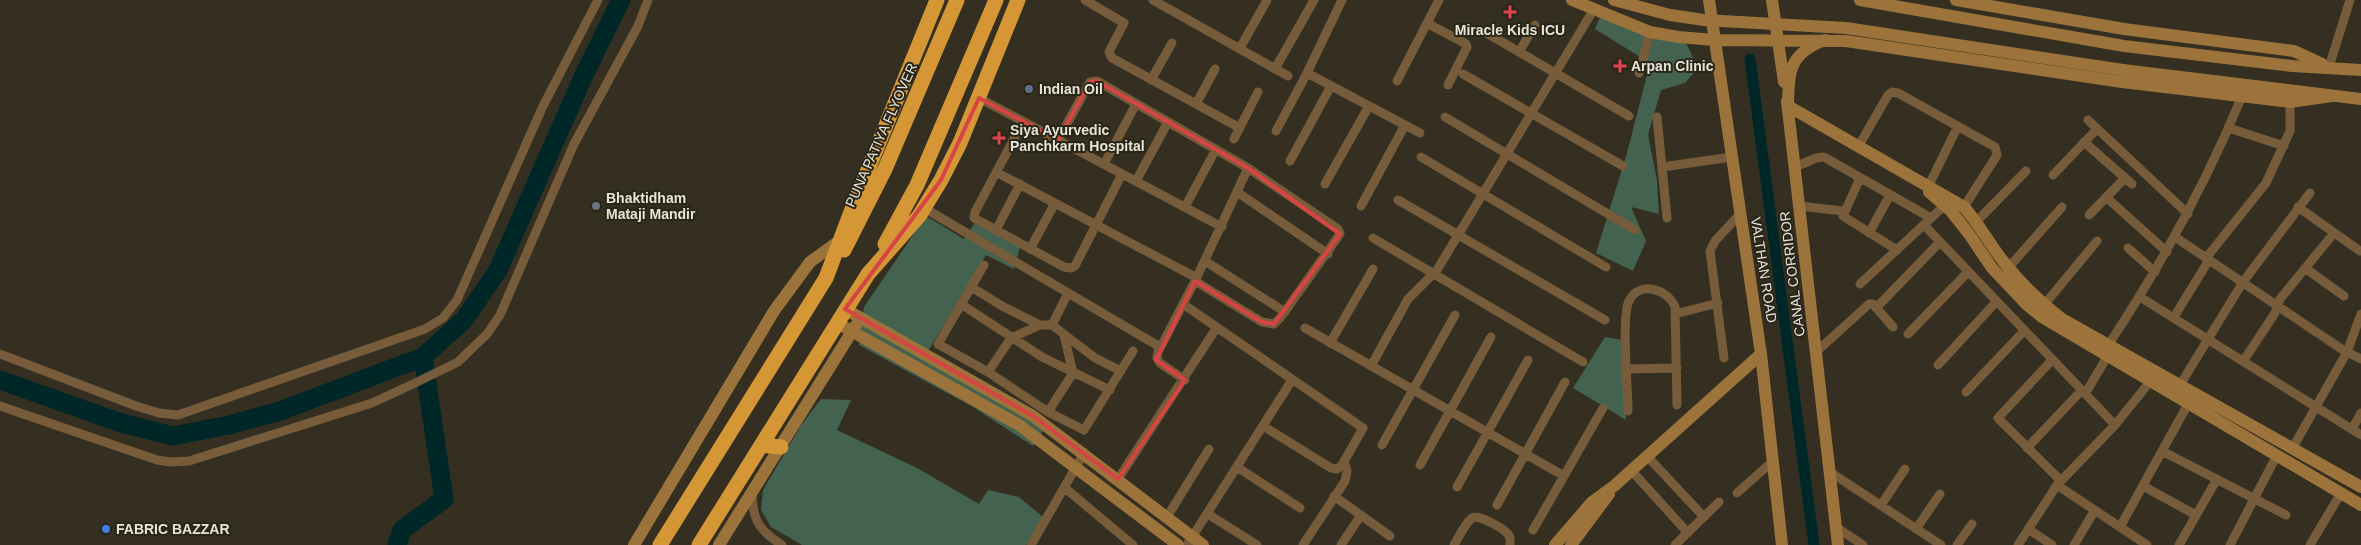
<svg xmlns="http://www.w3.org/2000/svg" width="2361" height="545" viewBox="0 0 2361 545" font-family="Helvetica,sans-serif">
<style>
.green{fill:#446250}
.lines{fill:none;stroke-linecap:round;stroke-linejoin:round}
.canal{stroke:#002728;stroke-width:11}
.river{stroke:#002728;stroke-width:19}
.street{stroke:#765c3a;stroke-width:9}
.secondary{stroke:#9c743b;stroke-width:12}
.highway{stroke:#d59635;stroke-width:15}
.secondary-bridge{stroke:#9c743b;stroke-width:12}
.marked{fill:none;stroke:#d84443;stroke-width:4;stroke-linejoin:round}
.health-dot{fill:#e0444e;stroke:#2a2617;stroke-width:2}
.service-dot{fill:#5c6f8a;stroke:#2a2617;stroke-width:2}
.worship-dot{fill:#6b7280;stroke:#2a2617;stroke-width:2}
.shop-dot{fill:#3f7fe0;stroke:#2a2617;stroke-width:2}
.labels{text-anchor:middle;stroke-width:4;stroke-linejoin:round;paint-order:stroke}
.poi-label{font-size:14px;font-weight:bold;fill:#e6e3da;stroke:#2a2617;text-anchor:start}
.street-label{font-size:14px;fill:#e6e3da;stroke:#2a2617}
</style>
<rect width="100%" height="100%" fill="#342f21"/>
<path class="green" d="M 1601,15 L 1685,41 L 1698,68 L 1685,83 L 1661,90 L 1648,135 L 1657,180 L 1659,214 L 1631,207 L 1646,241 L 1633,271 L 1596,253 L 1627,153 L 1650,63 L 1595,29 Z
M 926,216 L 964,239 L 975,223 L 1020,247 L 1014,269 L 986,255 L 923,359 L 1044,429 L 1033,446 L 973,407 L 859,345 L 864,307 Z
M 1605,337 L 1623,340 L 1626,420 L 1573,388 Z
M 821,399 L 851,400 L 837,430 L 917,468 L 979,504 L 988,490 L 1019,497 L 1043,517 L 1026,545 L 802,545 L 771,527 L 761,510 L 763,490 L 802,424 Z"/>
<g class="lines">
<path class="canal" d="M 1750,59 L 1814,545"/>
<path class="river" d="M 0,380 L 121,423 L 173,436 L 229,425 L 280,411 L 423,357 L 464,320 L 498,270 L 584,75 L 621,0
M 397,545 L 402,530 L 444,499 L 423,357"/>
<path class="street" d="M 1085,0 L 1124,23 L 1109,52 L 1112,58 L 1240,128
M 1153,0 L 1288,76
M 1427,23 L 1466,44 L 1467,47 L 1448,85
M 1485,32 L 1629,116
M 1240,48 L 1267,0
M 1519,52 L 1535,25
M 2329,67 L 2350,0
M 1275,69 L 1314,0
M 1307,73 L 1420,133
M 1639,73 L 1650,32
M 1463,74 L 1623,166
M 1151,80 L 1172,43
M 1397,81 L 1439,0
M 979,98 L 1222,227
M 1196,104 L 1215,69
M 1445,117 L 1635,230
M 1657,117 L 1667,218
M 2088,120 L 2188,214
M 1023,122 L 975,212 L 974,218 L 1064,267 L 1071,268 L 1075,266 L 1122,174
M 2229,128 L 2284,146
M 1276,131 L 1307,73 L 1342,0
M 1234,139 L 1258,92
M 1058,140 L 1090,82 L 1097,81 L 1248,168 L 1338,229 L 1340,234 L 1281,317 L 1274,324 L 1262,322 L 1195,281
M 2084,142 L 2132,184
M 1858,147 L 1888,95 L 1892,92 L 1898,93 L 1995,147 L 1997,155 L 1964,207
M 1421,157 L 1606,267
M 1290,161 L 1331,86
M 1104,164 L 1136,104
M 1662,167 L 1732,157
M 1795,167 L 1816,158 L 1824,157 L 1931,218
M 996,172 L 1197,278
M 2053,175 L 2097,129
M 1860,178 L 1843,216 L 1897,250
M 1136,181 L 1168,122
M 1325,184 L 1369,106
M 1928,187 L 1958,126
M 1237,192 L 1328,254
M 2106,197 L 2167,252
M 1398,200 L 1605,320
M 1361,206 L 1405,125
M 1799,206 L 1843,211
M 1185,207 L 1216,149
M 2298,207 L 2360,251
M 924,208 L 1160,347
M 2089,215 L 2125,178
M 1977,221 L 2026,171
M 1924,225 L 2115,425
M 996,230 L 1020,184
M 1869,233 L 1890,195
M 2175,237 L 2343,350 L 2361,359
M 1373,238 L 1583,362
M 2128,248 L 2155,272
M 1030,249 L 1055,203
M 2206,258 L 2266,183 L 2290,131 L 2290,102
M 1205,261 L 1285,312
M 984,265 L 938,344 L 988,372 L 1048,412 L 1084,430 L 1133,351
M 2009,267 L 2062,207
M 2305,268 L 2344,296
M 1860,284 L 1944,206
M 973,288 L 1002,306 L 1040,325 L 1052,325 L 1095,358 L 1121,371
M 2140,297 L 2361,435
M 961,304 L 1042,357 L 1110,390
M 1183,304 L 1363,428 L 1342,465 L 1337,469 L 1331,468 L 1263,426
M 2044,305 L 2097,241
M 1876,308 L 1940,242
M 1675,314 L 1718,303
M 2174,317 L 2209,260
M 1052,325 L 1068,293
M 1305,328 L 1564,476
M 1908,334 L 1968,272
M 1330,343 L 1373,269
M 2109,344 C 2161,265 2206,184 2242,96
M 1816,352 L 1869,304 L 1873,304 L 1893,327
M 0,354 L 136,406 L 159,413 L 178,415 L 425,329 L 443,318 L 457,300 L 543,106 L 598,0
M 1724,358 L 1710,251 L 1715,241 L 1740,214
M 2052,360 L 1998,418 L 2061,481
M 2244,360 L 2275,313 L 2280,299 L 2334,233
M 1938,365 L 1996,302
M 1371,366 L 1408,299 L 1437,270 L 1594,9
M 1627,369 L 1677,368
M 988,372 L 1011,338 L 1040,325
M 1185,380 L 1160,363 L 1157,358 L 1158,352 L 1195,281 L 1248,168
M 2180,385 L 2243,282 L 2310,193
M 1966,392 L 2024,331
M 2085,394 L 2110,352
M 0,406 L 157,460 L 171,462 L 189,461 L 372,403 L 413,384 L 458,362 L 487,334 L 500,315 L 574,144 L 638,26 L 648,0
M 1628,411 C 1628,388 1621,318 1629,301 C 1639,280 1668,289 1675,307 L 1677,405
M 1048,412 L 1073,373 L 1064,335
M 2352,429 L 2361,413
M 1382,445 L 1455,315
M 2027,448 L 2081,391
M 2292,449 L 2347,352 L 2361,314
M 2162,451 L 2286,515
M 1647,456 L 1704,517
M 1420,465 L 1491,337
M 1237,467 L 1300,508
M 1631,470 L 1688,533
M 1830,472 L 1941,545
M 1118,479 L 1217,327
M 2057,485 L 2147,545
M 2143,486 L 2196,515
M 1457,487 L 1528,360
M 1065,488 L 1133,545
M 1737,493 L 1773,461
M 752,496 C 753,521 760,531 782,545
M 1334,496 L 1390,536
M 1497,505 L 1565,382
M 1881,505 L 1905,469
M 1208,514 L 1257,545
M 1167,517 L 1209,449
M 1836,527 L 1863,545
M 2120,527 L 2188,404
M 1916,529 L 1940,494
M 2028,529 L 2052,545
M 1533,530 L 1603,408
M 1031,545 L 1084,453
M 1187,545 L 1292,380
M 1303,545 L 1345,481 L 1347,471 L 1344,461
M 1341,545 L 1361,515
M 1454,545 C 1459,537 1465,523 1472,518 C 1478,514 1503,528 1508,534 C 1511,537 1510,541 1510,545
M 1675,545 L 1719,502
M 1957,545 L 1972,524
M 2018,545 L 2057,485 L 2115,425 L 2153,378
M 2074,545 L 2095,510
M 2179,545 L 2217,479
M 2230,545 L 2277,455
M 2310,545 L 2341,493"/>
<path class="secondary" d="M 1572,0 L 1650,32 L 1678,37 L 1715,40 L 1846,41 L 2122,82 L 2290,102 L 2332,96
M 1709,0 L 1761,354 L 1782,545
M 1772,0 L 1784,82
M 1860,0 L 2124,46 L 2292,66 L 2361,70
M 1956,0 L 2124,29 L 2294,51 L 2322,64
M 1825,40 C 1788,54 1789,72 1788,106 L 1964,207 C 1979,224 1989,243 2003,261 C 2020,283 2040,302 2062,319 L 2361,487
M 2123,70 L 2361,99
M 1787,101 L 1838,545
M 1929,192 L 1951,211 L 1969,234 L 1992,268 L 2026,304 L 2042,317 L 2361,505
M 845,309 L 1033,416 L 1203,545
M 837,323 L 1019,425 L 1178,545
M 634,545 L 774,311 L 810,262 L 839,241
M 719,545 L 856,325
M 1555,545 L 1592,502 L 1614,486 L 1761,354
M 1571,545 L 1609,494"/>
<path class="highway" d="M 885,244 L 917,185 L 996,0
M 844,250 L 885,169 L 957,0
M 761,445 L 781,447
M 660,545 L 826,278 L 854,204 L 937,0
M 699,545 L 868,274 L 919,216 L 941,180 L 960,143 L 1018,0"/>
<path class="secondary-bridge" d="M 1614,0 L 1670,15 L 1704,20 L 1846,28 L 2123,70"/>
</g>
<path class="marked" d="M 1097,81 L 1248,168 L 1340,234 L 1274,324 L 1262,322 L 1195,281 L 1156,360 L 1185,380 L 1118,479 L 1033,416 L 845,309 L 941,180 L 979,98 L 1058,140 L 1090,82 Z"/>
<g class="health-dot">
<path d="M1507.5 4.5h5v5h5v5h-5v5h-5v-5h-5v-5h5z"/>
<path d="M1617.5 58.5h5v5h5v5h-5v5h-5v-5h-5v-5h5z"/>
<path d="M996.5 130.5h5v5h5v5h-5v5h-5v-5h-5v-5h5z"/>
</g>
<circle class="service-dot" cx="1029" cy="89" r="5"/>
<circle class="worship-dot" cx="596" cy="206" r="5"/>
<circle class="shop-dot" cx="106" cy="529" r="5"/>
<g class="labels">
<g class="poi-label">
<text x="1510" y="35" text-anchor="middle">Miracle Kids ICU</text>
<text x="1631" y="71">Arpan Clinic</text>
<text x="1039" y="94">Indian Oil</text>
<text x="1010" y="135">Siya Ayurvedic<tspan x="1010" dy="16">Panchkarm Hospital</tspan></text>
<text x="606" y="203">Bhaktidham<tspan x="606" dy="16">Mataji Mandir</tspan></text>
<text x="116" y="534">FABRIC BAZZAR</text>
</g>
<g class="street-label">
<text transform="translate(881 135) rotate(-66)" y="5">PUNA PATIYA FLYOVER</text>
<text transform="translate(1764 270) rotate(81)" y="5">VALTHAN ROAD</text>
<text transform="translate(1792 274) rotate(-97)" y="5">CANAL CORRIDOR</text>
</g>
</g>
</svg>
